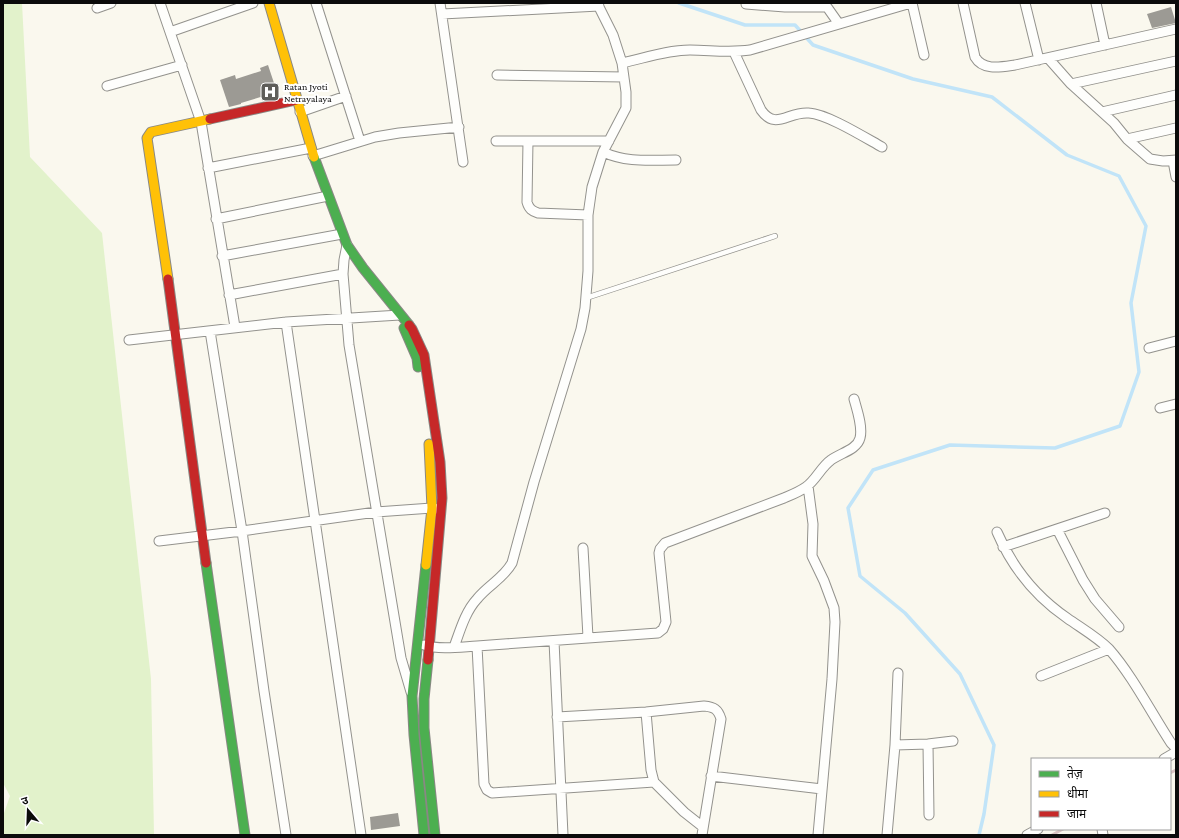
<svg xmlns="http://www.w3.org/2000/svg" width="1179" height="838" viewBox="0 0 1179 838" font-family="'Crimson Pro','Noto Sans Devanagari',serif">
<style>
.green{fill:#e2f2cb}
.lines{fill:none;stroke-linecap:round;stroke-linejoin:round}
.stream{stroke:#c1e4f8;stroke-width:3.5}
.building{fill:#9c9a94}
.lane-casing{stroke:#93928d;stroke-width:6}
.street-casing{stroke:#93928d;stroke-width:11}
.fast-casing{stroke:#898884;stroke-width:11}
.slow-casing{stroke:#898884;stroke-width:11}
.jam-casing{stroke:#898884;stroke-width:11}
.lane{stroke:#fefefc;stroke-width:4.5}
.street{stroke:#fefefc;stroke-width:9}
.fast{stroke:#4caf50;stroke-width:9}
.slow{stroke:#ffc107;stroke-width:9}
.jam{stroke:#c62828;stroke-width:9}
.rail{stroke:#d8c2c2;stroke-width:3}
.labels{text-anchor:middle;stroke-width:4;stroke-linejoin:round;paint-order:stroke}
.poi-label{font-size:10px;fill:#0b0b0b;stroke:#fff;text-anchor:start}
</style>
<rect width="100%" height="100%" fill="#faf8ee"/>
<path class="green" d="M 3,3 L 22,3 L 30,157 L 102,233 L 151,679 L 154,835 L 3,835 L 3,816 L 10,796 L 3,783 Z"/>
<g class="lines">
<path class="stream" d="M 679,3 L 745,25 L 795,25 L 813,45 L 913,79 L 992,97 L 1067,155 L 1119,176 L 1146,226 L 1131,303 L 1139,372 L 1120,426 L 1055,448 L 950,445 L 873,470 L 848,508 L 860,576 L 905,613 L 960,674 L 994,745 L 984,814 L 979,835"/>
</g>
<path class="building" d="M 1171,7 L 1176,23 L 1152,28 L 1147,14 Z
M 268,65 L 277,92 L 241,103 L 241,104 L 229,107 L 220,80 L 235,75 L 236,79 L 261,71 L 260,68 Z
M 398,813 L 400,826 L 371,830 L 370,817 Z"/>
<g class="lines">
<g class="lane-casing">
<path id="lane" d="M 586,298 L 775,236"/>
</g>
<g class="street-casing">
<path id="street" d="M 160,3 L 201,122 L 235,327
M 316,3 L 360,141
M 440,3 L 463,162
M 746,3 L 746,4 L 785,7 L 827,7 L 839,24
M 912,3 L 924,55
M 963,3 L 975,57 C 983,71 1001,67 1015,65 L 1176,29
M 1025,3 L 1039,60
M 1096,3 L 1105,45
M 97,8 L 111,3
M 442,14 L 599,6
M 170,32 L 253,3
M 734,52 L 761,110 C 776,131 788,111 809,113 C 827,114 864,137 882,147
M 1048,58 L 1071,84 L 1114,123 L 1127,139 L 1150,159 L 1163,161 L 1176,160
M 622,63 C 645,58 667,50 690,50 C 710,50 729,53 750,50 L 911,3
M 497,75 L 624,77
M 1071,84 L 1176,61
M 107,86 L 182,65
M 300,112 L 346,96
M 1102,112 L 1176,95
M 1127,139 L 1176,128
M 496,141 L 609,141
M 528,141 L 527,202 C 529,209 532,211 538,213 L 588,215
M 603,152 C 627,163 650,160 676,160
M 313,156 L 375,137 L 399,133 L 459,127
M 1173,161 L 1176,177
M 208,168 L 311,148
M 216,219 L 328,196
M 347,245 L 344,260 L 343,274 L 349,345 L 401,658 L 411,692
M 222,256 L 342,234
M 229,295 L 343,274
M 286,322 L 361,835
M 210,331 L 242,531 L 264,691 L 286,835
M 129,340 L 286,322 L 400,315
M 1149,348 L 1176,341
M 1160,408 L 1176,404
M 808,486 L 813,524 L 812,556 L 824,581 L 834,608 L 835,622 L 832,679 L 818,835
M 1057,529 L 1083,580 L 1095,599 L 1119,627
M 997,532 C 1012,567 1035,596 1067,618 C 1081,628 1097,637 1109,649 C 1132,675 1152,714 1171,743 L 1176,748
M 159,541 L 242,531 L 376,512 L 432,508 L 437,509
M 1003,547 L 1105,513
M 583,548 L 588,637
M 554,641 L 563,835
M 424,645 C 440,650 460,647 477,646 L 658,633 L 663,629 L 666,622 L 659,553 L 660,549 L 665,543 L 784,498 C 791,495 799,492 806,487 C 816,480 821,467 831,460 C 840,453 857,450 860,438 C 863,427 857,410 854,399
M 477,646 L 484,784 L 487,790 L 492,793 L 654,782
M 454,647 C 460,631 465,612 477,599 C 488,585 503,579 512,563 L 534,482 L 581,329 L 585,308 L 588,271 L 588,215 L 592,187 L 603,152 L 626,108 L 626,92 L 622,63 L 613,35 L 597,3
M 1041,676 L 1109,649
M 646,712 L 651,770 L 654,782 L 684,812 L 703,827
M 557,717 L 646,712 L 704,706 C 714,707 718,709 721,719 L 702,835
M 928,744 L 929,815
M 895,745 L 928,744 L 953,741
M 1164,759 L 1176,752
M 711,776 L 822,789
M 1102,829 L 1103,835
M 887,835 L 895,745 L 898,673
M 1027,835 L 1038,829"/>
</g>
<g class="fast-casing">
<path id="fast" d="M 314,157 L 347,245 L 363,268 L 409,325
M 404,328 L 417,358 L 418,367
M 206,563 L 245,835
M 428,660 L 424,699 L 424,728 L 435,835
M 424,835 L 414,735 L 412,696 L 426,565"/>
</g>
<g class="slow-casing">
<path id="slow" d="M 269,3 L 314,157
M 168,279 L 147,138 L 151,132 L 210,119
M 426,565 L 432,508 L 429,444"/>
</g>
<g class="jam-casing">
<path id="jam" d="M 210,119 L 296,100
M 168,279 L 206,563
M 409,325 L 412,329 L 424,355 L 440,462 L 442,498 L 428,660"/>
</g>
<use href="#lane" class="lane"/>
<use href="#street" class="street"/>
<use href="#fast" class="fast"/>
<use href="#slow" class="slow"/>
<use href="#jam" class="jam"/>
<path class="rail" d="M 1170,773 L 1176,770
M 1052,835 L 1063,829"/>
</g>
<defs>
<g id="hospital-square" transform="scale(1)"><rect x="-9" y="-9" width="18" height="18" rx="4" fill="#5f5e5a" stroke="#fff"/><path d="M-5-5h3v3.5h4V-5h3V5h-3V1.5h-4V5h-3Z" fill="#fff"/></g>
</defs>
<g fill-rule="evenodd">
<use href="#hospital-square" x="270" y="92"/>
</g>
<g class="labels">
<g class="poi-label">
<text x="284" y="90">Ratan Jyoti<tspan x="284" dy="12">Netrayalaya</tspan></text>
</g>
</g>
<rect width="1179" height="838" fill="none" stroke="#0b0b0b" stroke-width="8"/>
<rect x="1031" y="758" width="140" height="72" fill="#ffffff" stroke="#9d9d9d"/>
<rect x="1039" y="771" width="20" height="6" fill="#4caf50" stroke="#9d9d9d"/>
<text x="1067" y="778" font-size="12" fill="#0b0b0b">तेज़</text>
<rect x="1039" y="791" width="20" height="6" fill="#ffc107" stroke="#9d9d9d"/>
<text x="1067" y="798" font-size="12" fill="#0b0b0b">धीमा</text>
<rect x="1039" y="811" width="20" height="6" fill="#c62828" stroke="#9d9d9d"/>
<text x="1067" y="818" font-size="12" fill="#0b0b0b">जाम</text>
<g transform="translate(28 810) rotate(341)" stroke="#ffffff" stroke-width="3" paint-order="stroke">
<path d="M0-3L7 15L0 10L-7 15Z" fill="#0b0b0b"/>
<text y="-6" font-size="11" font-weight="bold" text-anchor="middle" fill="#0b0b0b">उ</text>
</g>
</svg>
